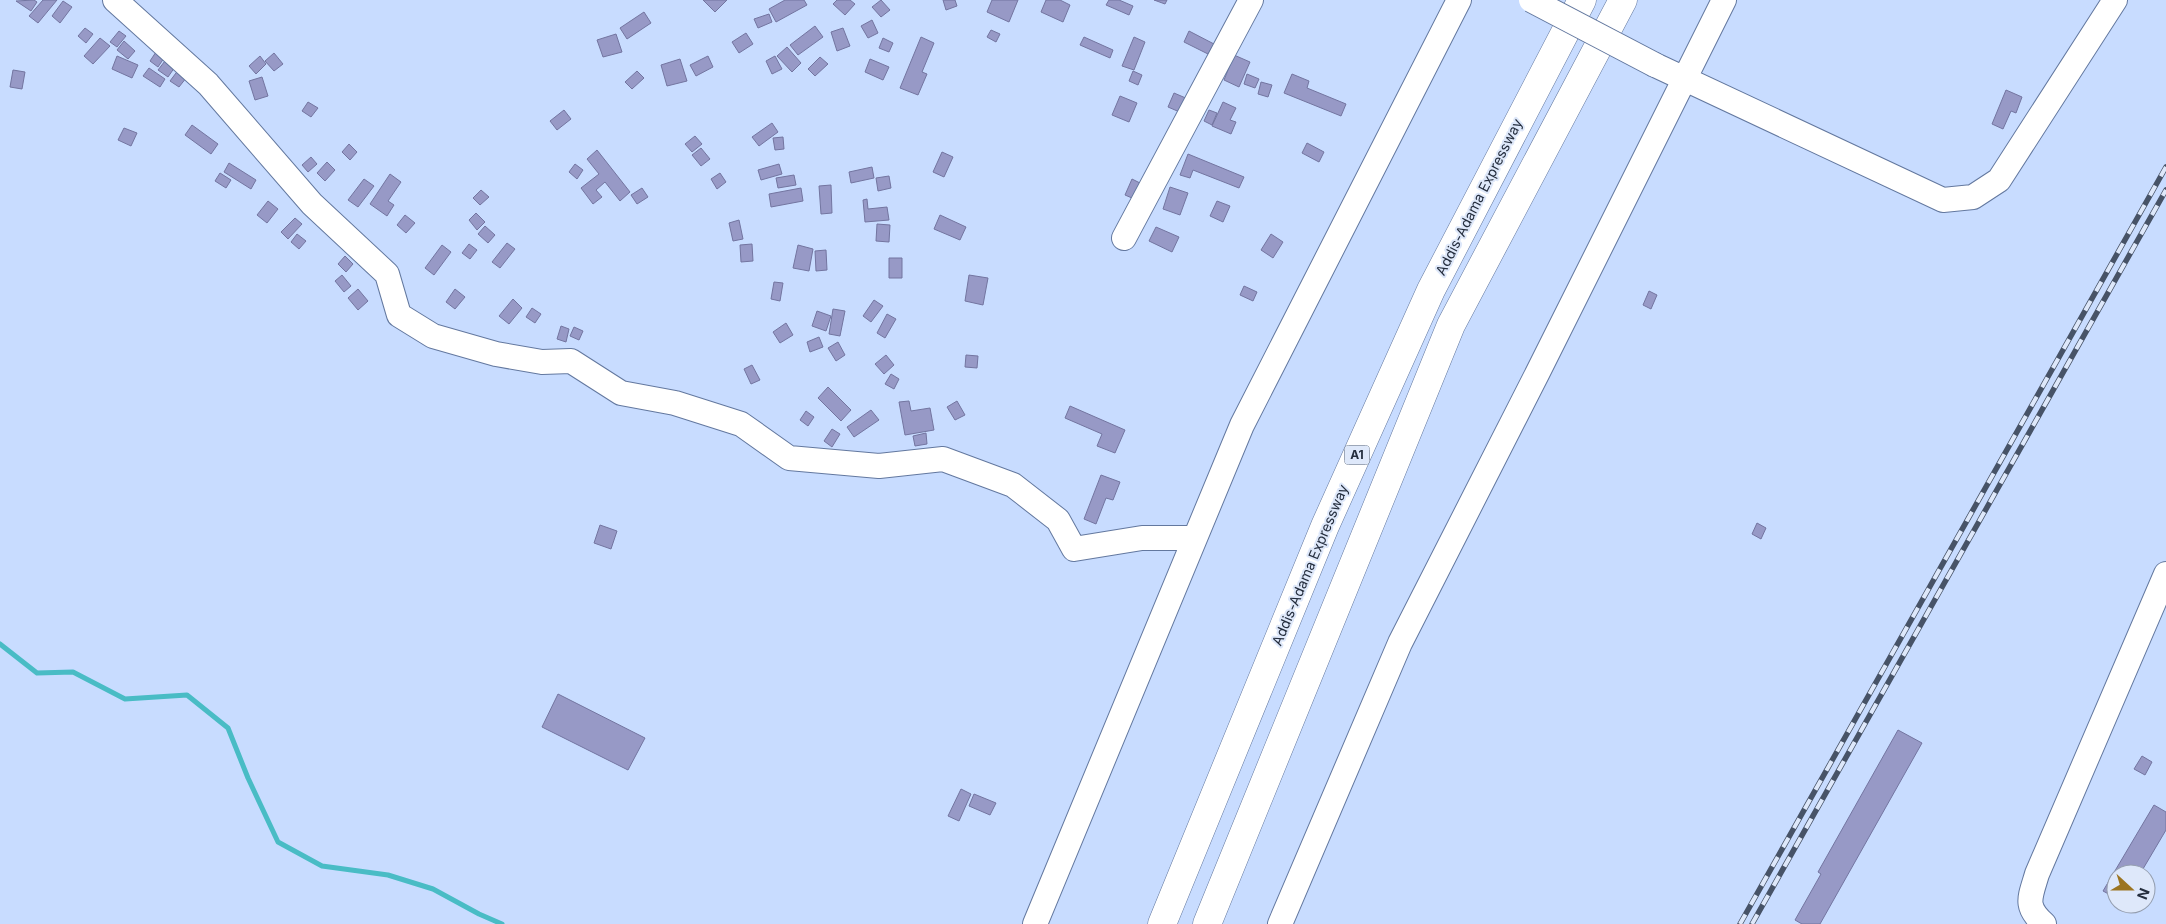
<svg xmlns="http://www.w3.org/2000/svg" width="2166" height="924" viewBox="0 0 2166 924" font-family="Inter,sans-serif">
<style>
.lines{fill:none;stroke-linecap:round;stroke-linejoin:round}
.stream{stroke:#49bcc5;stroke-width:5}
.building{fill:#9799c6;stroke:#7375a0}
.minor-casing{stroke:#63789f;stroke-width:26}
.highway-casing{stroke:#63789f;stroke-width:29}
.minor{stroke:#fff;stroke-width:24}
.highway{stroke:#fff;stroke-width:28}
.rail-casing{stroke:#475367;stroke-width:5.5}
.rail{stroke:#dee8fa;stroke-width:4;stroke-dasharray:11;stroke-linecap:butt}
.minor-bridge-casing{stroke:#63789f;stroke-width:26;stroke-linecap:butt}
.minor-bridge{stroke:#fff;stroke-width:24}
.labels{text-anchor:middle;stroke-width:4;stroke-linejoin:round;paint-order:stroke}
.shield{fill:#dee8fa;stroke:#5c6676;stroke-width:1}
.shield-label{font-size:12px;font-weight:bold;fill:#252e3e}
.street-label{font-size:14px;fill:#252e3e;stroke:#dee8fa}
</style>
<rect width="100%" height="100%" fill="#c8dcff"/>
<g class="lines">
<path class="stream" d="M 0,644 L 37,673 L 73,672 L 125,699 L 187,695 L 228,728 L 248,778 L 278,842 L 322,866 L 388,875 L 433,889 L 479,914 L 502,924"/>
</g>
<path class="building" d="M 34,0 L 37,2 L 31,11 L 16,1 Z
M 43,0 L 57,0 L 38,23 L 29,16 Z
M 703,0 L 727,0 L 715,12 Z
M 785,0 L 804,0 L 807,5 L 776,22 L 769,9 Z
M 837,0 L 850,0 L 855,4 L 845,15 L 833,4 Z
M 881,0 L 890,10 L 881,17 L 872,7 Z
M 943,0 L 955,0 L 957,6 L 946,10 Z
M 992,0 L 1018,0 L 1009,22 L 987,12 Z
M 1046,0 L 1060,0 L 1070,5 L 1063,22 L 1041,12 Z
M 1109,0 L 1119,0 L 1133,6 L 1129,15 L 1106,5 Z
M 1154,0 L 1167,0 L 1165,4 Z
M 63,1 L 72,7 L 60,23 L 52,16 Z
M 644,12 L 651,23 L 627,39 L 620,28 Z
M 769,14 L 772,22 L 758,28 L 754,19 Z
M 872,20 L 878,33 L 868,38 L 861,26 Z
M 815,26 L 823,37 L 798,55 L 790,45 Z
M 85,28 L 93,34 L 86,43 L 78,36 Z
M 843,28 L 850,46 L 837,51 L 831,32 Z
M 991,30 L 1000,34 L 996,42 L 987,37 Z
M 119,31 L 126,36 L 117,47 L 110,42 Z
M 1189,31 L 1214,44 L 1208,54 L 1184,42 Z
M 746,33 L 753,44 L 739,53 L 732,42 Z
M 616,34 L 622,52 L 603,57 L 597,40 Z
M 921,37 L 934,43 L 922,72 L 927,74 L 918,95 L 900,88 Z
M 1084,37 L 1113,50 L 1110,58 L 1080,45 Z
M 1134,37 L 1145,42 L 1134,70 L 1122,66 Z
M 100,38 L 110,46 L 93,64 L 84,56 Z
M 883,38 L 893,43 L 889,52 L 879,48 Z
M 124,41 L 135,51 L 128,59 L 117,50 Z
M 787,47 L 801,63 L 792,72 L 777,56 Z
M 156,52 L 164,58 L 158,67 L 150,61 Z
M 274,53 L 283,64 L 274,71 L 265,61 Z
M 1234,55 L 1250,62 L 1239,87 L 1224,80 Z
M 117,56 L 138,65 L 132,78 L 112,69 Z
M 260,56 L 266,64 L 256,74 L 249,66 Z
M 708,56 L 713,67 L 696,76 L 690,65 Z
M 775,56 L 782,69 L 772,74 L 766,61 Z
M 168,57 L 177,64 L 168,77 L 158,70 Z
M 820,57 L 828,64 L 815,76 L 808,69 Z
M 680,59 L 687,81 L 667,86 L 661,65 Z
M 870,59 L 889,67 L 883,80 L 865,72 Z
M 185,61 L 194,68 L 179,87 L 170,81 Z
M 149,68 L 165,79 L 160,87 L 143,76 Z
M 13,70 L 25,72 L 22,89 L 10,87 Z
M 637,71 L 644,78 L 632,89 L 625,82 Z
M 1133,71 L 1142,75 L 1138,85 L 1129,81 Z
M 1247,74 L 1259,79 L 1255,88 L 1244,84 Z
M 1292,74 L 1309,81 L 1307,88 L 1346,104 L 1341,116 L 1284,93 Z
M 262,77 L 268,96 L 255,100 L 249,81 Z
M 1261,82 L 1272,85 L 1268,97 L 1258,94 Z
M 2006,90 L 2022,97 L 2016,113 L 2011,111 L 2003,129 L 1992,124 Z
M 1174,93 L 1188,99 L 1182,113 L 1168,107 Z
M 1120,96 L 1137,103 L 1129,122 L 1112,115 Z
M 308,102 L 318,108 L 311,117 L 302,111 Z
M 1223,102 L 1236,108 L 1230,120 L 1236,122 L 1231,134 L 1212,126 Z
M 564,110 L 571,119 L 557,130 L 550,121 Z
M 1209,110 L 1217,113 L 1212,125 L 1204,121 Z
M 772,123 L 778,132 L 759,146 L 752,137 Z
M 192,125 L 218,144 L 211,154 L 185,135 Z
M 124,128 L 137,133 L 131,146 L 118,140 Z
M 695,136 L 702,144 L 692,152 L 685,144 Z
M 783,137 L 784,149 L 775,150 L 773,138 Z
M 1307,143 L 1324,152 L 1319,162 L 1302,153 Z
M 349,144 L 357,152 L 350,160 L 342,152 Z
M 701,148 L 710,159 L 701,166 L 692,155 Z
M 597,150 L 630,192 L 620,201 L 605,182 L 596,190 L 602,197 L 593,204 L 581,188 L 599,174 L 587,159 Z
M 942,152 L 953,157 L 944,177 L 933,172 Z
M 1188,154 L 1244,177 L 1239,188 L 1193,170 L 1190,178 L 1180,175 Z
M 311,157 L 317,164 L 308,172 L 302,165 Z
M 327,162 L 335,170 L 325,181 L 317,173 Z
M 229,163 L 256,180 L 251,189 L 224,172 Z
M 575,164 L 583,170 L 577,179 L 569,172 Z
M 779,164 L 782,174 L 761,180 L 758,170 Z
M 872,167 L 874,178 L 851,183 L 849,172 Z
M 220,173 L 231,180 L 226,188 L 215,181 Z
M 720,173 L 726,182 L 717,189 L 711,179 Z
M 390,174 L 401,182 L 388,201 L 394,205 L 387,216 L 370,204 Z
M 794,175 L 796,185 L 778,188 L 776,178 Z
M 889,176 L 891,188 L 878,191 L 876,178 Z
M 364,179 L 374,186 L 358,207 L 348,200 Z
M 1132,179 L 1146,186 L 1139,201 L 1125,195 Z
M 831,185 L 832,213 L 821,214 L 819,186 Z
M 1170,187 L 1188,193 L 1180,215 L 1163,209 Z
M 642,188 L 648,197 L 637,204 L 631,195 Z
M 801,188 L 803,201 L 771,207 L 769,194 Z
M 481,190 L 489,197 L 480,205 L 473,198 Z
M 867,199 L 868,209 L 887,207 L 889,220 L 865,222 L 863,200 Z
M 268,201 L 278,209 L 267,223 L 257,215 Z
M 1217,201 L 1230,206 L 1223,222 L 1210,216 Z
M 476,213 L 485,222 L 477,230 L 469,220 Z
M 405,215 L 415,223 L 406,233 L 397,225 Z
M 940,215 L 966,227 L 960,240 L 934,229 Z
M 295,218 L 302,224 L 288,239 L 281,232 Z
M 739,220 L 743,239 L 733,241 L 729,223 Z
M 877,224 L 890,225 L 889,242 L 876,241 Z
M 485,226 L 495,235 L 488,243 L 478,234 Z
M 1156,227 L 1179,237 L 1172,252 L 1149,241 Z
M 297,234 L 306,241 L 299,249 L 291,242 Z
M 1271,234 L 1283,242 L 1273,258 L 1261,250 Z
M 507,243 L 515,249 L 500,268 L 492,262 Z
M 469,244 L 477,250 L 470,259 L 462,253 Z
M 752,244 L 753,261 L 741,262 L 740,245 Z
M 442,245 L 451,252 L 434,275 L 425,268 Z
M 798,245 L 813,249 L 809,271 L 793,268 Z
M 826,250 L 827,270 L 816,271 L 815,251 Z
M 345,256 L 353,264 L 346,272 L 338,264 Z
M 889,258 L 902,258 L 902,278 L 889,278 Z
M 342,275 L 351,286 L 344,292 L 335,281 Z
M 969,275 L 988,278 L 983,305 L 965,301 Z
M 774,282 L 783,283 L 780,301 L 771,299 Z
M 1244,286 L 1257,292 L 1253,301 L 1240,295 Z
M 358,289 L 368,301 L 358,310 L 348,298 Z
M 455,289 L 465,297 L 455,309 L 446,302 Z
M 1649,291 L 1657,295 L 1651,309 L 1643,305 Z
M 513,299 L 522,308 L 509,324 L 499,316 Z
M 874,300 L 883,306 L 871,322 L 863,316 Z
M 532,308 L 541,314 L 535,323 L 526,317 Z
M 833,309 L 845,311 L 840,336 L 829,334 Z
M 817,311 L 831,316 L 826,331 L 812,326 Z
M 887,314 L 896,319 L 885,338 L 877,333 Z
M 786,323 L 793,335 L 780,343 L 773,332 Z
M 561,326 L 569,329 L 566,342 L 557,339 Z
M 574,327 L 583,331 L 579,340 L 570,336 Z
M 819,337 L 823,347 L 810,352 L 807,342 Z
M 838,342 L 845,355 L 836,361 L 828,348 Z
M 886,355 L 894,365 L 884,374 L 875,364 Z
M 966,355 L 978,356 L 977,368 L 965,367 Z
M 752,365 L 760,380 L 751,384 L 744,369 Z
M 891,374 L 899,379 L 894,389 L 885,384 Z
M 828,387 L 851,410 L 841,421 L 818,398 Z
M 909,401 L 911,411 L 930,408 L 934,430 L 905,435 L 899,402 Z
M 957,401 L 965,415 L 955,420 L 947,407 Z
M 1070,406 L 1125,430 L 1115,453 L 1097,446 L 1102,434 L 1065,418 Z
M 871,410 L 879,420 L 854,437 L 847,427 Z
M 806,411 L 814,417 L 808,426 L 800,420 Z
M 832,429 L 840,434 L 832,447 L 824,441 Z
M 926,433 L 927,444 L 915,446 L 913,436 Z
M 1101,475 L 1120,482 L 1113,500 L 1106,498 L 1096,524 L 1084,519 Z
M 1757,523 L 1766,528 L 1761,539 L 1752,534 Z
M 600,525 L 617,531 L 611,549 L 594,543 Z
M 558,694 L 645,738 L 628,770 L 542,727 Z
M 1898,730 L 1922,743 L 1820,924 L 1802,924 L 1795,920 L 1821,874 L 1818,872 Z
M 2142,756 L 2152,762 L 2145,775 L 2134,769 Z
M 961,789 L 971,794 L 959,821 L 948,816 Z
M 974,794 L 996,803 L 990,815 L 969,806 Z
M 2154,805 L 2166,812 L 2166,830 L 2140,874 L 2116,874 L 2116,898 L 2103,891 Z"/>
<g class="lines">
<g class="minor-casing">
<path id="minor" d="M 115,0 L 208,84 L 312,204 L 387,274 L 399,315 L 433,336 L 496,354 L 542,362 L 571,361 L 621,393 L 675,403 L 741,424 L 789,458 L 879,466 L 943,459 L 1013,485 L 1058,520 L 1074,549 L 1142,538 L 1195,538
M 1655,65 L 1943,200 L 1973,197 L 1999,180 L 2115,0
M 1124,238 L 1251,0
M 1035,924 L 1242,425 L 1459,0
M 1280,924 L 1400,643 L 1538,372 L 1724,0
M 2044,924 C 2024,906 2030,898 2037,874 L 2166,574"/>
</g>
<g class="highway-casing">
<path id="highway" d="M 1162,924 L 1325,526 L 1431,290 L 1582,0
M 1207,924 L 1451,325 L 1623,0"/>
</g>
<use href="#minor" class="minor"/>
<use href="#highway" class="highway"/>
<g class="rail-casing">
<path id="rail" d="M 1740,924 L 2166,167
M 1752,924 L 2166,190"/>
</g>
<use href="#rail" class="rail"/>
<g class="minor-bridge-casing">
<path id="minor-bridge" d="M 1531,0 L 1655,65"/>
</g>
<use href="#minor-bridge" class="minor-bridge"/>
</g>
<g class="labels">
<rect class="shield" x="1344.5" y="445.5" width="25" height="19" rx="4"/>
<g class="shield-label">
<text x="1357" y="459">A1</text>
</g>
<g class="street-label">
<text transform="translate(1479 197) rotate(-63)" y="5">Addis-Adama Expressway</text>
<text transform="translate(1310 565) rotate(-67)" y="5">Addis-Adama Expressway</text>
</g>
</g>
<g transform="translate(2131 889) rotate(111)"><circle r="24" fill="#dee8fa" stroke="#949eaf"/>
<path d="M0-4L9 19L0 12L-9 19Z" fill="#9b7420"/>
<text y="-8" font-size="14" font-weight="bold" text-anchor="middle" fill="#252e3e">N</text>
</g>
</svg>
